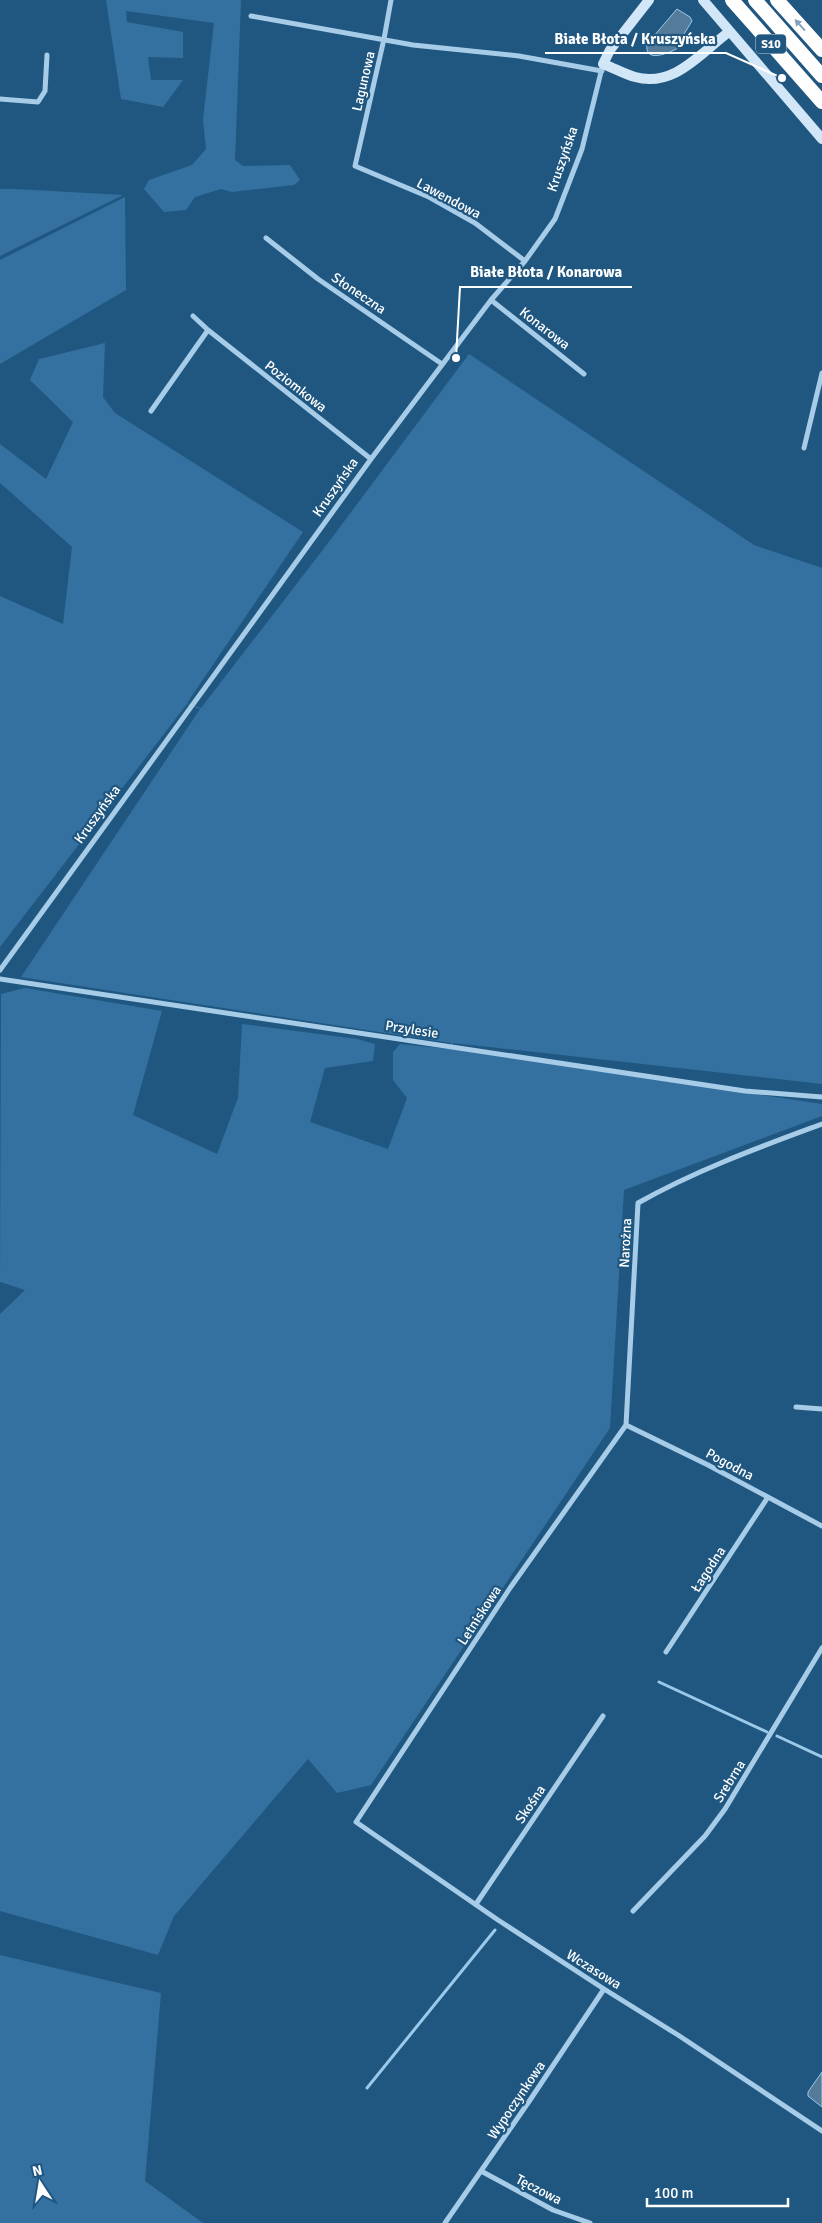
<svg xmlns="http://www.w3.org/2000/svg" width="822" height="2223" viewBox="0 0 822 2223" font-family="Signika,sans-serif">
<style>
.green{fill:#3471a0}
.water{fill:#547b9a;stroke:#9ac9ea}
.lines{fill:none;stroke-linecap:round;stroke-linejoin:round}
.stream{stroke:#9ac9ea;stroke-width:3}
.street{stroke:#a7cce8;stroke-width:5}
.secondary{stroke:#d1e6f7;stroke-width:10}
.highway{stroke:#fff;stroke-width:14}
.oneway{fill:#84a3ba}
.labels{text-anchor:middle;stroke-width:4.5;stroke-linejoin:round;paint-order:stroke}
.shield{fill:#205781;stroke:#bccdd9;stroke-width:1}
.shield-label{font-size:12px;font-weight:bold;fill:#fff}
.street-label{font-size:14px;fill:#fff;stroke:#205781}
.leader{fill:none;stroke:#fff;stroke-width:2}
.callout-dot{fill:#fff;stroke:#205781;stroke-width:2}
.callout-label{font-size:15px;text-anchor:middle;font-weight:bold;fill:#fff;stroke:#205781;stroke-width:4.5;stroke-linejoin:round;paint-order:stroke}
</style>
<rect width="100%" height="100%" fill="#205781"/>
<path class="green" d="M 106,0 L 241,0 L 235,160 L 243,166 L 290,165 L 300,180 L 294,185 L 232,192 L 221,189 L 195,197 L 186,210 L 164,212 L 144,189 L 149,180 L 192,165 L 206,149 L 203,119 L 214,23 L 126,11 L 127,22 L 183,32 L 183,58 L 148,57 L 151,80 L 183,80 L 163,107 L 121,99 Z
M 0,189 L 15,189 L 123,195 L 0,256 Z
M 125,197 L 126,290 L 0,364 L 0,260 Z
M 105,343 L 103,397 L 115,413 L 303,532 L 187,703 L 201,708 L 328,543 L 469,354 L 754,545 L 822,568 L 822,1084 L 453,1043 L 452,1049 L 822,1104 L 822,1116 L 624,1190 L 610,1428 L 371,1785 L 337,1793 L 308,1759 L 174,1916 L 158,1955 L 0,1911 L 0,1314 L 25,1290 L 0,1282 L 1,994 L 25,988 L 162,1011 L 133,1115 L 217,1154 L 238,1098 L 242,1024 L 357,1039 L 375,1044 L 373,1061 L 325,1068 L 310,1122 L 388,1149 L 407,1098 L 393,1080 L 393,1052 L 400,1044 L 450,1049 L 451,1043 L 21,977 L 200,709 L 187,704 L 0,947 L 0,596 L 63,624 L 72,547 L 0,483 L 0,444 L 46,479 L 73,422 L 30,380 L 39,359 Z
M 0,1955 L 161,1993 L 145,2181 L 203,2223 L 0,2223 Z"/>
<path class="water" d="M 677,9 L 690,17 L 692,21 L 681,39 L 680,47 C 671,52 644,65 647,44 Z
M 822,2072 L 822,2107 L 808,2096 L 808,2092 Z"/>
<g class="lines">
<path class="stream" d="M 659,1682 L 767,1732
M 777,1736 L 822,1757
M 367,2088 L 495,1930"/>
<path class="street" d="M 391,0 L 384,39 L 355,166 L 429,197 L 475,223 L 525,261
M 251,16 L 413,45 L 519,56 L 602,71
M 0,99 L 38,102 L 45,91 L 47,55
M 266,238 L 318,279 L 442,364
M 491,300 L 584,374
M 193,316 L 208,330 L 371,459
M 151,411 L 208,330
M 804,448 L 822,373
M 0,970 L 371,459 L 491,300 L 525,261 L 555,219 L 582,149 L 603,64
M 0,979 L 745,1091 L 822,1097
M 796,1407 L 822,1409
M 626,1425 L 510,1588 L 356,1822 L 498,1920 L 604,1989 L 678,2035 L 822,2131
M 626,1425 L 638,1203 C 696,1170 760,1147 822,1124
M 626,1425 L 708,1465 L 822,1526
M 666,1652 L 768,1497
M 476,1904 L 603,1716
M 633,1911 L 705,1836 L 725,1809 L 822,1648
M 481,2171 L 553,2210 L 590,2223
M 445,2223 L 530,2100 L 604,1989"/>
<path class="secondary" d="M 649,0 L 610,50 L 603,64 C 614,68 624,74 635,77 C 675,88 701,52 729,32
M 703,0 L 822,139"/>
<path class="highway" d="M 732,0 L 822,102
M 755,0 L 822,76
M 777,0 L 822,50"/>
</g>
<defs><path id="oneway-solid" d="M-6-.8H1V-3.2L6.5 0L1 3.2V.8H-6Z" transform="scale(1.25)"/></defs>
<use class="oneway" href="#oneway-solid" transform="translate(800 25) rotate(-132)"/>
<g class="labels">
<rect class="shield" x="756" y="34.5" width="30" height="19" rx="4"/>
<g class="shield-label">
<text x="771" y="48">S10</text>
</g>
<g class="street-label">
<text transform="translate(363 81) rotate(-77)" y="5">Lagunowa</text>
<text transform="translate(562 159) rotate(-71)" y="5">Kruszyńska</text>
<text transform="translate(449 198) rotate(28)" y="5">Lawendowa</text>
<text transform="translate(359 293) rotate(34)" y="5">Słoneczna</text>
<text transform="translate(545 328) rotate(38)" y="5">Konarowa</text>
<text transform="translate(296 386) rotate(38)" y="5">Poziomkowa</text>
<text transform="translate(335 487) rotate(-55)" y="5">Kruszyńska</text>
<text transform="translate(97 814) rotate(-54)" y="5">Kruszyńska</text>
<text transform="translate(412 1029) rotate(9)" y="5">Przylesie</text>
<text transform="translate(625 1243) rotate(-87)" y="5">Narożna</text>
<text transform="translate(730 1464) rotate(28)" y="5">Pogodna</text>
<text transform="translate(708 1569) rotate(-57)" y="5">Łagodna</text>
<text transform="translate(479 1615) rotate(-57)" y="5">Letniskowa</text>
<text transform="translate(729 1781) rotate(-58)" y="5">Srebrna</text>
<text transform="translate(530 1804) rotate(-56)" y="5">Skośna</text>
<text transform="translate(594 1969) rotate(32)" y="5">Wczasowa</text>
<text transform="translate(516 2100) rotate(-56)" y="5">Wypoczynkowa</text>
<text transform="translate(539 2189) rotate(27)" y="5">Tęczowa</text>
</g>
</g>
<path class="leader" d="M782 78L726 53H545M456 358L460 287H632"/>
<g class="callout-dot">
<circle cx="782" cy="78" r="5"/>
<circle cx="456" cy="358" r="5"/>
</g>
<g class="callout-label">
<text x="635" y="44">Białe Błota / Kruszyńska</text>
<text x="546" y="277">Białe Błota / Konarowa</text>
</g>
<g transform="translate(40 2183) rotate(348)" stroke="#205781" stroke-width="4" paint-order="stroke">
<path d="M0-4L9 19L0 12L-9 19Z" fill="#ffffff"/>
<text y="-8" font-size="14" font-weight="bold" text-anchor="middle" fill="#ffffff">N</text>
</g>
<path d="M647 2198v8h141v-8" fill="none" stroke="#ffffff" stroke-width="2.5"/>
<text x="654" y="2198" font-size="15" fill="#ffffff" stroke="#205781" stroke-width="4" paint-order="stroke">100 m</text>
</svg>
